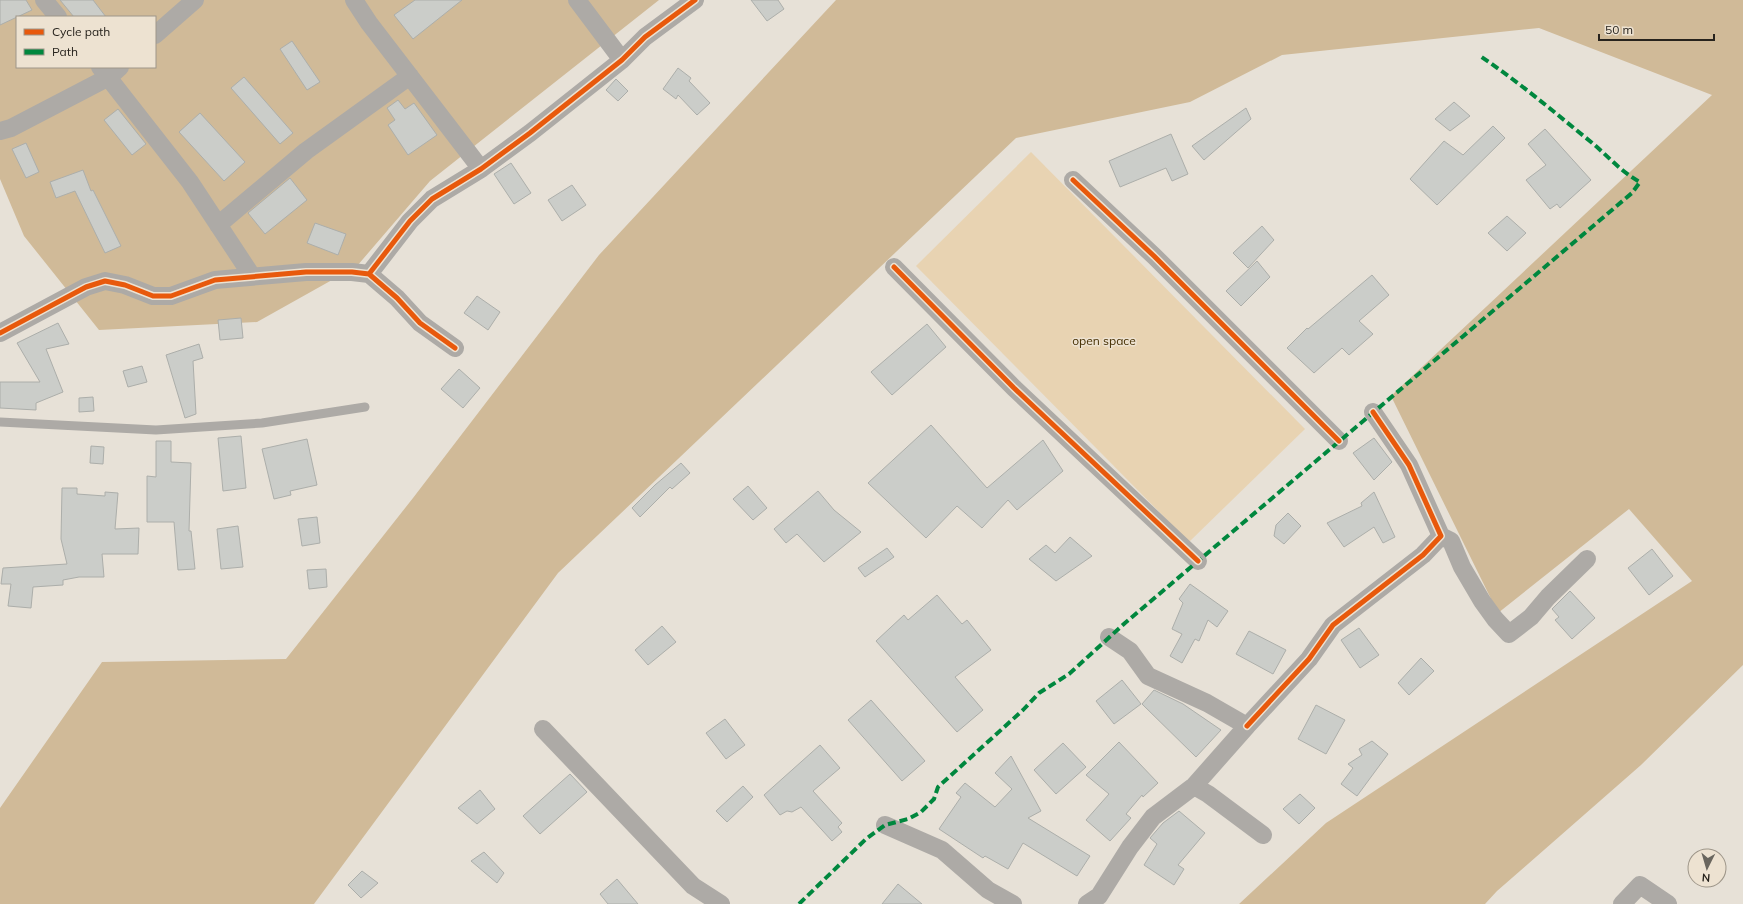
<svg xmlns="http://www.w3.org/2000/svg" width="1743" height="904" viewBox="0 0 1743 904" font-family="Mulish,sans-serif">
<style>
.green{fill:#e8d3b2}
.forest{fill:#d0ba98;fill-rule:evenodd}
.building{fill:#cbcdc9;stroke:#acaeaa}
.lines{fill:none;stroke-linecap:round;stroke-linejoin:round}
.lane{stroke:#adaaa6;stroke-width:9}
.street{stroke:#adaaa6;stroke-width:18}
.quiet{stroke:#00873e;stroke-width:4;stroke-dasharray:8 4;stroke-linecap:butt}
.cycleway-casing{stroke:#ede2d1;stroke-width:8}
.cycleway{stroke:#e8590c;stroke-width:5}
.labels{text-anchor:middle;stroke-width:3;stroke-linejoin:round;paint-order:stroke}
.park-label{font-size:12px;fill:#452e00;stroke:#ede2d1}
</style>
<rect width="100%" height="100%" fill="#e7e1d7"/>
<path class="green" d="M 1031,152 L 1305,429 L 1189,542 L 916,266 Z"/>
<path class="forest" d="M 0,0 L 659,0 L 430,181 L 357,266 L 257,322 L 99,330 L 24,236 L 0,179 ZM 17,17 L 155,17 L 155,67 L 17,67 Z
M 836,0 L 1743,0 L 1743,665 L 1641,765 L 1497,891 L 1485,904 L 1239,904 L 1326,823 L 1692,581 L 1629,509 L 1498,613 L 1391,396 L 1712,95 L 1539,28 L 1282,55 L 1190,102 L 1016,138 L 558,573 L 314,904 L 0,904 L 0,808 L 102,662 L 286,659 L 413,498 L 599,255 Z"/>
<path class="building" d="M 0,0 L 26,0 L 32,10 L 0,25 Z
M 60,0 L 93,0 L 106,17 L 74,17 Z
M 415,0 L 462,0 L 413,39 L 394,15 Z
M 751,0 L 778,0 L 784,9 L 767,21 Z
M 292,41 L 320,82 L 307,90 L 280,49 Z
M 678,68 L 691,78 L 689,81 L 710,103 L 697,115 L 678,95 L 676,99 L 663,89 Z
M 244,77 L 293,133 L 280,144 L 231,88 Z
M 616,79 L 628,91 L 618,101 L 606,90 Z
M 398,100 L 405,109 L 414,103 L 437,135 L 408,155 L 388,125 L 395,120 L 387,108 Z
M 1454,102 L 1470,116 L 1450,131 L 1435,119 Z
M 1246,108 L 1251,119 L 1204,160 L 1192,146 Z
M 118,109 L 146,144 L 132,155 L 104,120 Z
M 200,113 L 245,162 L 224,181 L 179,132 Z
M 1493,126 L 1505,138 L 1437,205 L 1410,179 L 1444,141 L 1463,155 Z
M 1545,129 L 1591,180 L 1560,208 L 1557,204 L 1550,209 L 1526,180 L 1546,165 L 1528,144 Z
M 1171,134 L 1188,174 L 1172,181 L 1166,168 L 1120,187 L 1109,161 Z
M 26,143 L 39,172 L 26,178 L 12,149 Z
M 511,163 L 531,193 L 514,204 L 494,174 Z
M 83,170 L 91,191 L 93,190 L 121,246 L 105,253 L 75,191 L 56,198 L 50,182 Z
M 290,178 L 307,200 L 265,234 L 248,213 Z
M 572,185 L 586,205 L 562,221 L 548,200 Z
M 1507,216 L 1526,233 L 1507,251 L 1488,233 Z
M 315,223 L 346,234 L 338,255 L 307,243 Z
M 1262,226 L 1274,240 L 1248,268 L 1233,253 Z
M 1257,261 L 1270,277 L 1241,306 L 1226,291 Z
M 1372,275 L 1389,295 L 1359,321 L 1373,334 L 1349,355 L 1342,348 L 1314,373 L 1287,348 L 1307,328 L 1308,329 Z
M 477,296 L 500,312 L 488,330 L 464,313 Z
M 241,318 L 243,338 L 220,340 L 218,320 Z
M 58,323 L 69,344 L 46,349 L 63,392 L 36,403 L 36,410 L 0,408 L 0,382 L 40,382 L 17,343 Z
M 927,324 L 946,347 L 892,395 L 871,372 Z
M 199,344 L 203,358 L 193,361 L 196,414 L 185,418 L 166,355 Z
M 142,366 L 147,382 L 128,387 L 123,371 Z
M 459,369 L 480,388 L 463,408 L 441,389 Z
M 93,397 L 94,411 L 79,412 L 79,398 Z
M 931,425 L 987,488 L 1043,440 L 1063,471 L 1017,510 L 1008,500 L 982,528 L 957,506 L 926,538 L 868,483 Z
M 241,436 L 246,488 L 223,491 L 218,438 Z
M 1374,438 L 1392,462 L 1374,480 L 1353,453 Z
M 307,439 L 317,485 L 290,491 L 291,495 L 274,499 L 262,449 Z
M 156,441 L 171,441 L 171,462 L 191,463 L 189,531 L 191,531 L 195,569 L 178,570 L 174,522 L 147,522 L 147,476 L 156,477 Z
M 91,446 L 104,447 L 103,464 L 90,463 Z
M 681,463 L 690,473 L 672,489 L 670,487 L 640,517 L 632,508 L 655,485 Z
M 748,486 L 767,508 L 753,520 L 733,499 Z
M 62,488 L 77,488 L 77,494 L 105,496 L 105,492 L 118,493 L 115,529 L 139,528 L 138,554 L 102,554 L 104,577 L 79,577 L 63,580 L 63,585 L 33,587 L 31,608 L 8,606 L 11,584 L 1,584 L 3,568 L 67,564 L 61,539 Z
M 818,491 L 834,510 L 861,532 L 824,562 L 797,534 L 786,543 L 774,529 Z
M 1374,492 L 1395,537 L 1383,543 L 1374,527 L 1344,547 L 1327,523 L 1362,506 L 1361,503 Z
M 1288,513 L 1301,526 L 1284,544 L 1274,536 L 1276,525 Z
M 317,517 L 320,543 L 302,546 L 298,519 Z
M 238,526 L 243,567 L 221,569 L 217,529 Z
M 1070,537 L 1092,556 L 1056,581 L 1029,559 L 1046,545 L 1055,553 Z
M 887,548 L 894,557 L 865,577 L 858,568 Z
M 1652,549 L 1673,576 L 1649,595 L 1628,568 Z
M 326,569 L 327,587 L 309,589 L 307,570 Z
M 1190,584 L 1228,611 L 1217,627 L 1208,620 L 1199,641 L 1195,639 L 1182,663 L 1170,656 L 1182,634 L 1172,629 L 1183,603 L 1179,599 Z
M 1570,591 L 1595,618 L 1572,639 L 1555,620 L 1559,617 L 1552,609 Z
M 937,595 L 962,624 L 967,620 L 991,650 L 955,677 L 983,710 L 957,732 L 876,641 L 904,615 L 908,620 Z
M 662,626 L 676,642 L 648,665 L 635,650 Z
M 1359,628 L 1379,655 L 1360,668 L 1341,640 Z
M 1249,631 L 1286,650 L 1273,674 L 1236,654 Z
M 1421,658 L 1434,671 L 1409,695 L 1398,683 Z
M 1122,680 L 1141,704 L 1114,724 L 1096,701 Z
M 1154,690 L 1183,704 L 1221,730 L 1196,757 L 1142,704 Z
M 871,700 L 925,761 L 902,781 L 848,720 Z
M 1316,705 L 1345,720 L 1326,754 L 1298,739 Z
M 725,719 L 745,745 L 726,759 L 706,733 Z
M 1372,741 L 1388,754 L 1357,796 L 1341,784 L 1353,768 L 1348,764 L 1362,755 L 1359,749 Z
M 1119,742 L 1158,783 L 1143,797 L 1142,795 L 1126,814 L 1131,818 L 1110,841 L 1086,820 L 1109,794 L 1086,775 Z
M 1063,743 L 1086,767 L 1056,794 L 1034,770 Z
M 820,745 L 840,768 L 813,791 L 842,823 L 838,827 L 842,832 L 832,841 L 801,807 L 792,812 L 787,811 L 780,815 L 764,795 Z
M 1011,756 L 1041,811 L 1028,818 L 1090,856 L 1077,876 L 1023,843 L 1008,869 L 985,856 L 983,858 L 939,829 L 961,797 L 956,793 L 965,783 L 995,807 L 1012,789 L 995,773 Z
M 570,774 L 587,792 L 540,834 L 523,816 Z
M 743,786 L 753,797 L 727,822 L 716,811 Z
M 480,790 L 495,809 L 477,824 L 458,808 Z
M 1300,794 L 1315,808 L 1299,824 L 1283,809 Z
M 1179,811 L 1205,833 L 1178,865 L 1184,869 L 1174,885 L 1144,865 L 1157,844 L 1150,838 L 1163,823 Z
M 484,852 L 504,873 L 497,883 L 471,861 Z
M 362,871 L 378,883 L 361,898 L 348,885 Z
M 617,879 L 638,904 L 608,904 L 600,894 Z
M 898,884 L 922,904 L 882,904 Z"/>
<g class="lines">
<path class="lane" d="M 0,422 L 156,430 L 262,423 L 365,407"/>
<path class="street" d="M 44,0 L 58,17
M 354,0 L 369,23 L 481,169
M 577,0 L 622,60
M 155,35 L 195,0
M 100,67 L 190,182 L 252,276
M 0,131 L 11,128 L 109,77 L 120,67
M 1073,180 L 1154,256 L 1339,441
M 218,225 L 306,151 L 410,76
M 894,267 L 1014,388 L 1198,561
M 369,274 L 410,221 L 432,199 L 481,169 L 530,133 L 622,60 L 645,37 L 695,0
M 0,333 L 86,287 L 105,281 L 125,285 L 153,296 L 171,296 L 215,280 L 306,272 L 352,272 L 369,274 L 397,298 L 420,323 L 455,348
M 1441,536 L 1451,541 L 1462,567 L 1482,601 L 1495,619 L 1509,634 L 1531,617 L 1548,597 L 1587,559
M 1247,726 L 1309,659 L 1333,625 L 1423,555 L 1441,536 L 1409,465 L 1373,412
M 543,729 L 693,886 L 721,904
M 1194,786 L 1208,794 L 1263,835
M 885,825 L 942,850 L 988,890 L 1013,904
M 1087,904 L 1099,896 L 1130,847 L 1153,817 L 1194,786 L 1247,726 L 1207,703 L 1148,676 L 1130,651 L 1109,637
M 1622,904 L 1640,885 L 1668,904"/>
<path class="quiet" d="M 799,904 L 866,839 L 885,825 L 908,819 L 921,812 L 934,799 L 938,787 L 1023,710 L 1039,693 L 1069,674 L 1125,623 L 1632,193 L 1640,182 C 1621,172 1607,155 1591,142 C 1554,112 1519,82 1480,56"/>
<g class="cycleway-casing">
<path id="cycleway" d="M 1073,180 L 1154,256 L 1339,441
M 894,267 L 1014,388 L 1198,561
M 369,274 L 410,221 L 432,199 L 481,169 L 530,133 L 622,60 L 645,37 L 695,0
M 0,333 L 86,287 L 105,281 L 125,285 L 153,296 L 171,296 L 215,280 L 306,272 L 352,272 L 369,274 L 397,298 L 420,323 L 455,348
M 1247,726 L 1309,659 L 1333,625 L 1423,555 L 1441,536 L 1409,465 L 1373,412"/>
</g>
<use href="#cycleway" class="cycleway"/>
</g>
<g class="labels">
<g class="park-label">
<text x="1104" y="345">open space</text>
</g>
</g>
<rect x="16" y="16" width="140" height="52" fill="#ede2d1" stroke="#9e9689"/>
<rect x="24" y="29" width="20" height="6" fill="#e8590c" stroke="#9e9689"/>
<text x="52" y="36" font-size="12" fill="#27231d">Cycle path</text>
<rect x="24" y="49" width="20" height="6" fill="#00873e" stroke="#9e9689"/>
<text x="52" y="56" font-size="12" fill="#27231d">Path</text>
<g transform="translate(1707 868) rotate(185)"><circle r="19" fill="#ede2d1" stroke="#9e9689"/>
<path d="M0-3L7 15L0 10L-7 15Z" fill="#6a665e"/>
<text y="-6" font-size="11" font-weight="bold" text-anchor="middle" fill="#27231d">N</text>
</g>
<path d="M1599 34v6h115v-6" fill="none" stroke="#27231d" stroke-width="2"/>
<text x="1605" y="34" font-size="12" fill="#27231d" stroke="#ede2d1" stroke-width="3" paint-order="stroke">50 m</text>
</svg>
